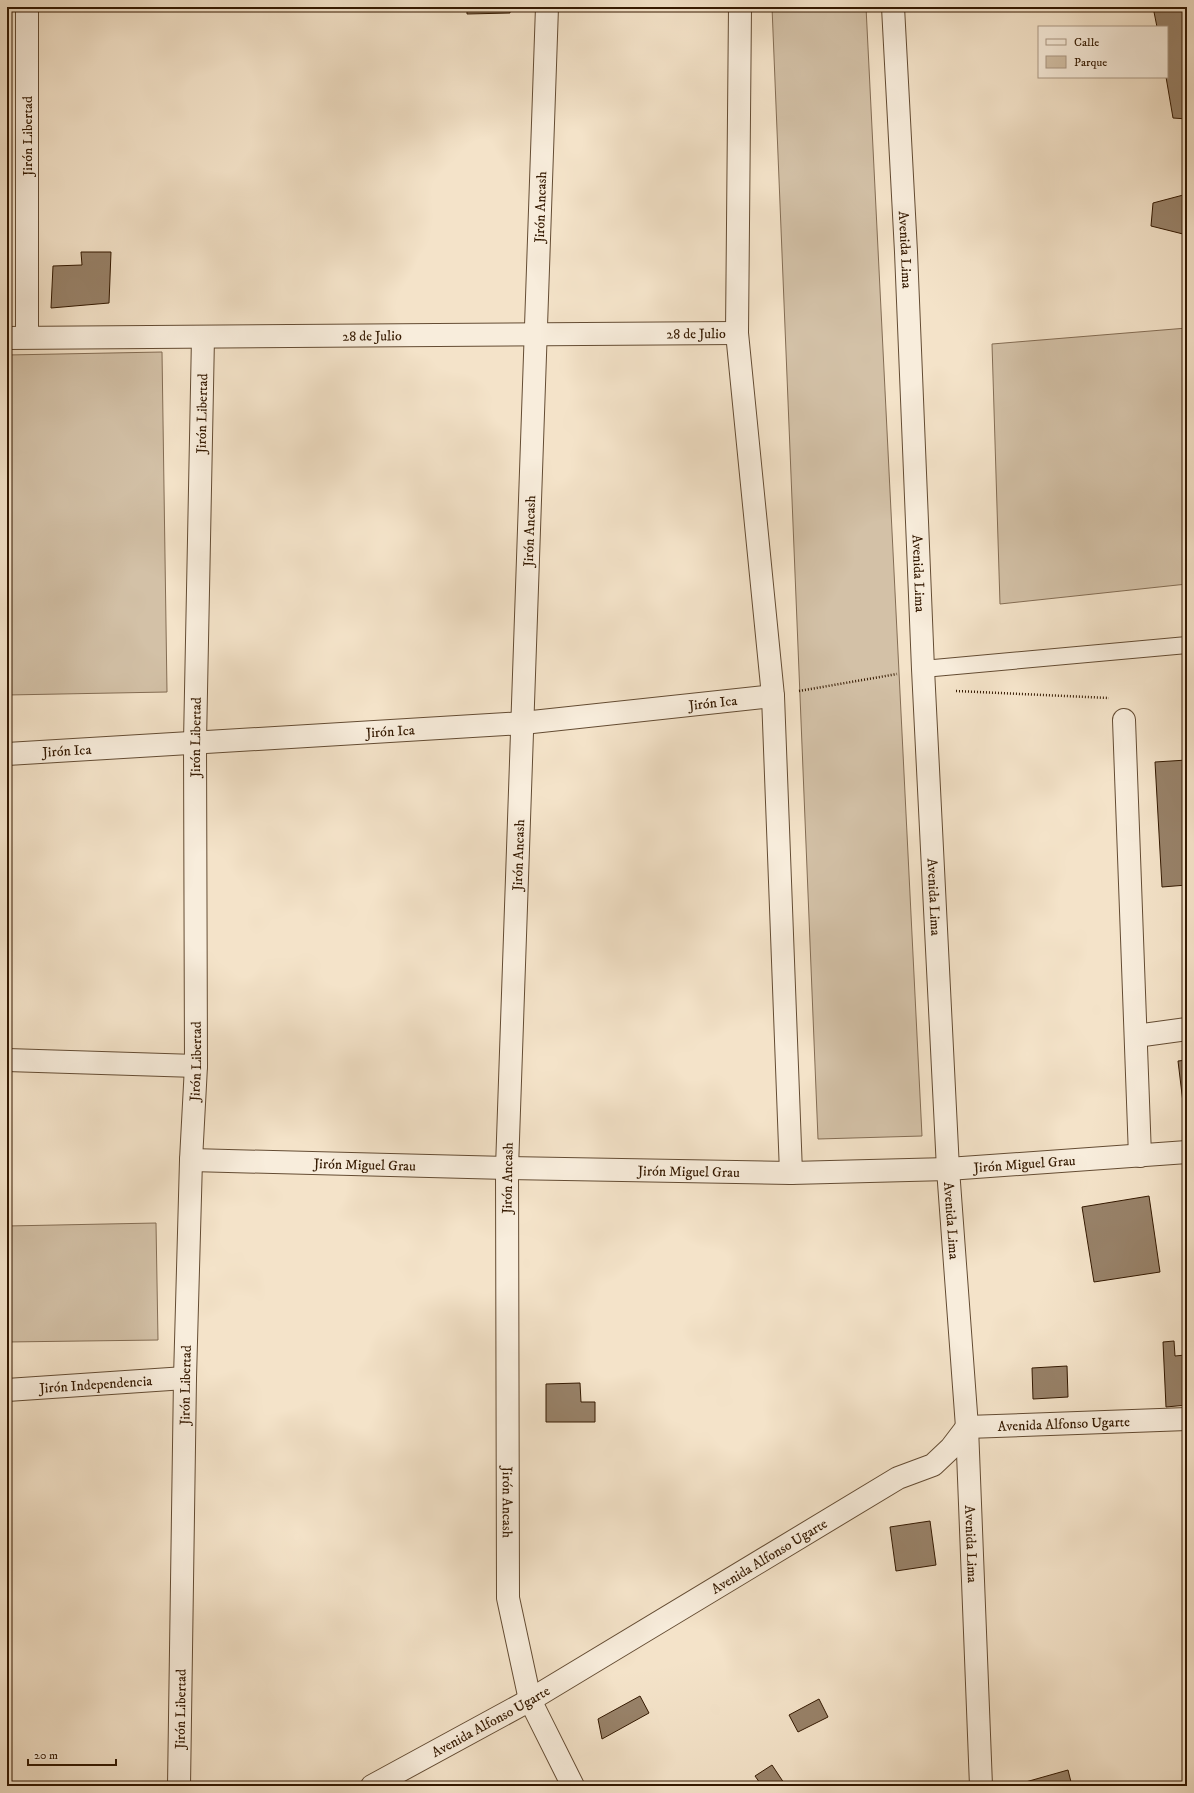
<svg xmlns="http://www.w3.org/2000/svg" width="1194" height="1793" viewBox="0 0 1194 1793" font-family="'IM FELL DW Pica',serif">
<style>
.green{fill:#d3c1a7;stroke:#846d54}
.building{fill:#988269;stroke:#341901}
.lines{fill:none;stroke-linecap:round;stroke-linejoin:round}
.lane-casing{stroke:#644c33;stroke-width:18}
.street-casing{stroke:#644c33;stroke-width:24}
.path{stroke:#341901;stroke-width:2.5;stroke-dasharray:1 2;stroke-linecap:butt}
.lane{stroke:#f8eddc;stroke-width:16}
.street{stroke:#f8eddc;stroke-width:22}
.labels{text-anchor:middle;stroke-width:3;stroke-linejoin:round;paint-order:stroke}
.street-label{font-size:14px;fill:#341901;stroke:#f8eddc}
</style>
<rect width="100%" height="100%" fill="#f4e3c9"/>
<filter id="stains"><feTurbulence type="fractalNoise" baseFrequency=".005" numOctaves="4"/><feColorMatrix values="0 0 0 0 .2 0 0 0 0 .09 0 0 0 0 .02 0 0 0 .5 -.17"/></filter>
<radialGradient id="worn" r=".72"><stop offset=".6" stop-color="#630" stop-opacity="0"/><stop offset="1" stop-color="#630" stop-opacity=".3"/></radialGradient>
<path class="green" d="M 772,7 L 866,7 L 922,1136 L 818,1139 Z
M 1187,328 L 1187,584 L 1000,604 L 992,344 Z
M 162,352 L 167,692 L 7,695 L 7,355 Z
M 156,1223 L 158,1340 L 7,1342 L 7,1226 Z"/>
<path class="building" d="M 467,7 L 510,7 L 510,13 L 467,14 Z
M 1153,7 L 1187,7 L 1187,119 L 1173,118 L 1166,77 L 1167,27 L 1157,27 Z
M 1187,194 L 1187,235 L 1151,226 L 1153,203 Z
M 81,252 L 111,252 L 109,303 L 51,308 L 53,266 L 82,265 Z
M 1187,760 L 1187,885 L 1162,887 L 1155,762 Z
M 1187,1060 L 1187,1136 L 1178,1061 Z
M 1149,1196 L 1160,1272 L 1094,1282 L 1082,1207 Z
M 1174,1341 L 1175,1356 L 1185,1355 L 1186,1372 L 1187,1372 L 1187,1405 L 1166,1407 L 1163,1342 Z
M 1067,1366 L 1068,1397 L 1033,1399 L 1032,1368 Z
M 580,1383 L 581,1402 L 595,1402 L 595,1422 L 546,1422 L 546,1384 Z
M 930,1521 L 936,1565 L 896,1571 L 890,1527 Z
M 640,1696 L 649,1713 L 602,1739 L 598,1719 Z
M 819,1699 L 828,1717 L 798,1732 L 789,1715 Z
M 772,1765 L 786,1786 L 762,1786 L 755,1776 Z
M 1068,1770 L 1072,1786 L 1023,1786 L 1022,1783 Z"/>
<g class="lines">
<g class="lane-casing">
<path id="lane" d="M 923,669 L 1187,645"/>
</g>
<g class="street-casing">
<g id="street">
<path id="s1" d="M 547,7 L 507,1168 L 508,1598 L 530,1700 L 573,1786"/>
<path d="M 740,7 L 737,333 L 773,696 L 791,1173"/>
<path id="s2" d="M 893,7 L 906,252 L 923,669 L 948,1169 L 967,1427 L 981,1786"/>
<path d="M 27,337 L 27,7"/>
<path id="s3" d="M 7,338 L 737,333"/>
<path d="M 1124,720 L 1140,1156"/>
<path id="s4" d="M 7,754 L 523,723 L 773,696"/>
<path d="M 1136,1036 L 1187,1029"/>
<path d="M 7,1060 L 196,1066"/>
<path id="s5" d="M 191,1160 L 507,1168 L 791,1173 L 948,1169 L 1187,1152"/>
<path id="s6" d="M 7,1390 L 185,1378"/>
<path id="s7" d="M 179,1786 L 185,1378 L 191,1160 L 196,1066 L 195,742 L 203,337"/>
<path id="s8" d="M 372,1786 L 530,1700 L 898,1478 L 933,1465 L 951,1448 L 967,1427 L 1187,1419"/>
</g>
</g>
<path class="path" d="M 799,691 L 897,674
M 956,691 L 1109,698"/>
<use href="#lane" class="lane"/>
<use href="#street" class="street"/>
</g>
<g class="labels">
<g class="street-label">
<text transform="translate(27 136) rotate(-90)" y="5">Jirón Libertad</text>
<text transform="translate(540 207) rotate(-88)" y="5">Jirón Ancash</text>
<text dy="5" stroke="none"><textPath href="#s2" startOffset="243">Avenida Lima</textPath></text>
<text dy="5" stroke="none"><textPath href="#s3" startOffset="689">28 de Julio</textPath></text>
<text dy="5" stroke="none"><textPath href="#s3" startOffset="365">28 de Julio</textPath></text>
<text dy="5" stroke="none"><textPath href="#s7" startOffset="1373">Jirón Libertad</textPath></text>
<text transform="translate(529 531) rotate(-88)" y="5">Jirón Ancash</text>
<text dy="5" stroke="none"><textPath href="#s2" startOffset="567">Avenida Lima</textPath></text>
<text dy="5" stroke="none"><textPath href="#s4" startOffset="708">Jirón Ica</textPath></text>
<text dy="5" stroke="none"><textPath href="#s4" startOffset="384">Jirón Ica</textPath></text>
<text dy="5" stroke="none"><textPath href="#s7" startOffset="1049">Jirón Libertad</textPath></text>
<text dy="5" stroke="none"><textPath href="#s4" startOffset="60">Jirón Ica</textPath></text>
<text transform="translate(518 855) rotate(-88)" y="5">Jirón Ancash</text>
<text dy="5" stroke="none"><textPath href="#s2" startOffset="891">Avenida Lima</textPath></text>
<text dy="5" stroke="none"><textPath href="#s7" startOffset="725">Jirón Libertad</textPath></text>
<text dy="5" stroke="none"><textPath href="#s5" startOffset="834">Jirón Miguel Grau</textPath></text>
<text dy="5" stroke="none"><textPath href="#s5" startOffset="174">Jirón Miguel Grau</textPath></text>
<text dy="5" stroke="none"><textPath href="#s5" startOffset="498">Jirón Miguel Grau</textPath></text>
<text transform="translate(507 1178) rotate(-89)" y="5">Jirón Ancash</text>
<text dy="5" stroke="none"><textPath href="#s2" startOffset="1215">Avenida Lima</textPath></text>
<text dy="5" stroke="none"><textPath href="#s6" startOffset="89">Jirón Independencia</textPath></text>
<text dy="5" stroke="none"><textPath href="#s7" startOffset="401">Jirón Libertad</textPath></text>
<text dy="5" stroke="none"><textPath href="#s8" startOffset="795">Avenida Alfonso Ugarte</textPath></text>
<text dy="5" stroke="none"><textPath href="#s1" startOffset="1496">Jirón Ancash</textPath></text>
<text dy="5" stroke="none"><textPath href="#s2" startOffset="1539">Avenida Lima</textPath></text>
<text dy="5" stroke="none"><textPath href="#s8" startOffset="459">Avenida Alfonso Ugarte</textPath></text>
<text dy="5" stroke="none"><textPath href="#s7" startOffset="77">Jirón Libertad</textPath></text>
<text dy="5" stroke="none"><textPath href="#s8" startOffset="135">Avenida Alfonso Ugarte</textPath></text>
</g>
</g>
<rect width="1194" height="1793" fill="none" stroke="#f4e3c9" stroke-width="24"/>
<rect x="8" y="8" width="1178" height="1777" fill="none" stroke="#341901" stroke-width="2"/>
<rect x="12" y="12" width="1170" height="1769" fill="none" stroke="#341901"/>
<rect x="1038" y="26" width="130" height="52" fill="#f8eddc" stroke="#aa9884"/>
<rect x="1046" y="39" width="20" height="6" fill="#f8eddc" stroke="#aa9884"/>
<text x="1074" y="46" font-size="12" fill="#341901">Calle</text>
<rect x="1046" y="56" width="20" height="12" fill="#d3c1a7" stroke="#aa9884"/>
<text x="1074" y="66" font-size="12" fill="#341901">Parque</text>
<path d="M28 1759v6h88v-6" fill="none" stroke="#341901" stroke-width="2"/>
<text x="34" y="1759" font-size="12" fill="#341901" stroke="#f8eddc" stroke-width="3" paint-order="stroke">20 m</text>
<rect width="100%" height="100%" filter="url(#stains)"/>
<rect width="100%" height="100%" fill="url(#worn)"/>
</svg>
